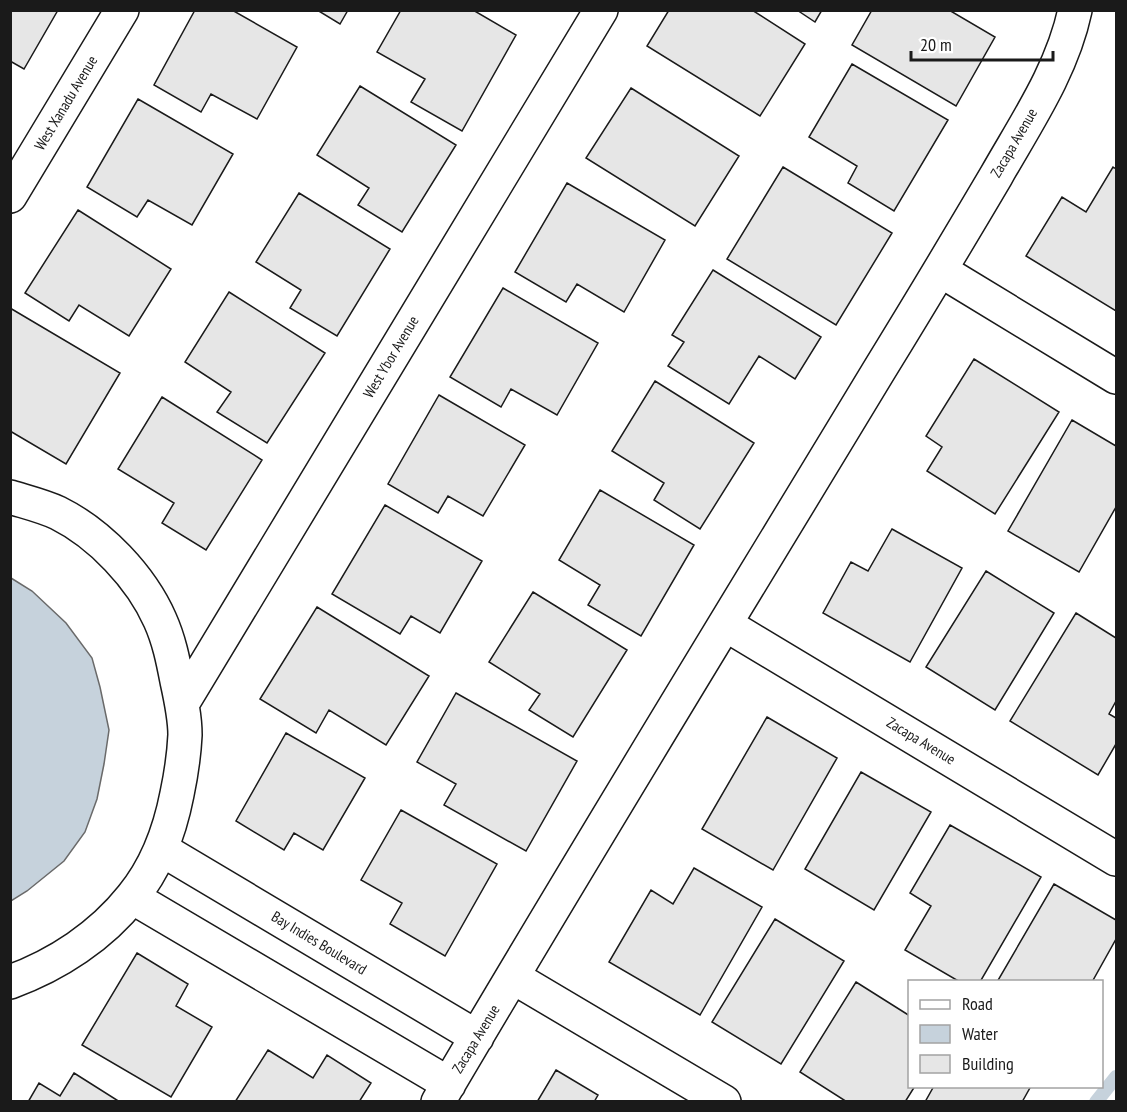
<svg xmlns="http://www.w3.org/2000/svg" width="1127" height="1112" viewBox="0 0 1127 1112" font-family="'PT Sans Narrow',sans-serif">
<style>
.water{fill:#c6d2dc;stroke:#6a6a6a;stroke-width:1.5}
.lines{fill:none;stroke-linecap:round;stroke-linejoin:round}
.stream{stroke:#c6d2dc;stroke-width:14}
.building{fill:#e6e6e6;stroke:#1a1a1a;stroke-width:1.5}
.minor-casing{stroke:#1a1a1a;stroke-width:36}
.minor{stroke:#fff;stroke-width:33}
.labels{text-anchor:middle;stroke-width:4.5;stroke-linejoin:round;paint-order:stroke}
.street-label{font-size:15px;fill:#1a1a1a;stroke:#fff}
</style>
<rect width="100%" height="100%" fill="#fff"/>
<path class="water" d="M 11,578 L 32,591 L 66,623 L 92,658 L 100,687 L 109,730 L 104,764 L 97,799 L 85,832 L 64,861 L 27,891 L 11,901 Z"/>
<g class="lines">
<path class="stream" d="M 1096,1102 L 1116,1077"/>
</g>
<path class="building" d="M 10,10 L 58,10 L 24,69 L 10,61 Z
M 195,10 L 232,10 L 297,47 L 257,119 L 211,94 L 201,112 L 154,85 Z
M 317,10 L 348,10 L 340,24 Z
M 401,10 L 473,10 L 516,35 L 462,131 L 411,102 L 425,79 L 377,52 Z
M 669,10 L 752,10 L 805,44 L 760,116 L 647,46 Z
M 797,10 L 822,10 L 815,22 Z
M 872,10 L 949,10 L 995,37 L 956,106 L 852,45 Z
M 852,64 L 948,120 L 894,211 L 848,183 L 857,166 L 809,137 Z
M 360,86 L 456,145 L 402,232 L 358,205 L 369,188 L 317,155 Z
M 631,88 L 739,156 L 695,226 L 586,158 Z
M 138,99 L 233,154 L 192,225 L 148,200 L 137,217 L 87,187 Z
M 783,167 L 892,233 L 836,325 L 727,259 Z
M 1113,167 L 1116,169 L 1116,311 L 1026,256 L 1062,197 L 1086,212 Z
M 567,183 L 665,240 L 624,312 L 577,284 L 566,302 L 515,272 Z
M 299,193 L 390,249 L 337,336 L 290,308 L 301,290 L 256,262 Z
M 78,210 L 171,269 L 129,336 L 79,305 L 69,321 L 25,293 Z
M 713,270 L 821,337 L 795,379 L 759,356 L 729,404 L 668,366 L 684,342 L 672,335 Z
M 503,288 L 598,343 L 557,415 L 511,389 L 501,407 L 450,377 Z
M 229,292 L 325,353 L 267,443 L 217,412 L 231,392 L 185,362 Z
M 10,308 L 120,373 L 66,464 L 10,431 Z
M 974,359 L 1059,412 L 995,514 L 927,471 L 942,447 L 926,436 Z
M 655,381 L 754,443 L 700,529 L 654,500 L 664,483 L 612,451 Z
M 439,395 L 525,445 L 483,516 L 448,496 L 438,513 L 388,484 Z
M 162,397 L 262,460 L 206,550 L 162,523 L 174,503 L 118,469 Z
M 1072,420 L 1116,446 L 1116,507 L 1079,572 L 1008,531 Z
M 600,490 L 694,545 L 641,636 L 588,605 L 600,585 L 559,560 Z
M 385,505 L 482,561 L 440,633 L 411,616 L 400,634 L 332,594 Z
M 892,529 L 962,568 L 910,662 L 823,613 L 851,562 L 868,571 Z
M 986,571 L 1054,613 L 995,710 L 926,667 Z
M 533,592 L 627,650 L 573,737 L 529,710 L 540,694 L 489,662 Z
M 317,607 L 429,676 L 386,745 L 329,710 L 316,733 L 260,699 Z
M 1076,613 L 1116,638 L 1116,701 L 1109,714 L 1116,718 L 1116,744 L 1098,775 L 1010,721 Z
M 456,693 L 577,761 L 526,851 L 444,805 L 456,784 L 417,762 Z
M 767,717 L 837,758 L 773,870 L 702,829 Z
M 286,733 L 365,778 L 323,850 L 294,833 L 284,850 L 236,821 Z
M 861,772 L 931,812 L 874,910 L 805,869 Z
M 401,810 L 497,864 L 445,956 L 390,924 L 402,903 L 361,880 Z
M 950,825 L 1041,877 L 980,982 L 960,982 L 905,950 L 931,906 L 910,893 Z
M 694,868 L 762,907 L 700,1015 L 609,962 L 651,890 L 673,904 Z
M 1054,884 L 1116,920 L 1116,939 L 1092,982 L 997,982 Z
M 775,919 L 844,961 L 781,1064 L 712,1022 Z
M 137,953 L 188,984 L 176,1006 L 212,1027 L 171,1097 L 82,1045 Z
M 856,982 L 910,1016 L 910,1086 L 915,1086 L 905,1102 L 847,1102 L 800,1072 Z
M 268,1050 L 313,1078 L 327,1055 L 371,1083 L 359,1102 L 235,1102 Z
M 556,1070 L 598,1095 L 594,1102 L 537,1102 Z
M 74,1073 L 120,1102 L 28,1102 L 39,1083 L 60,1096 Z
M 934,1086 L 1031,1086 L 1022,1102 L 925,1102 Z"/>
<g class="lines">
<g class="minor-casing">
<path id="minor" d="M 10,196 L 122,10
M 940,270 L 1116,377
M 10,497 C 26,502 43,506 58,513 C 100,534 141,577 160,620 C 169,640 173,660 177,681 C 181,699 185,717 185,735 C 184,755 181,775 177,794 C 170,830 156,868 132,897 C 101,936 57,965 10,982
M 725,624 L 1116,859
M 182,704 L 601,10
M 161,849 L 477,1037
M 132,897 L 449,1084
M 513,977 L 724,1102
M 438,1102 C 582,857 731,615 878,372 C 918,307 957,242 996,176 C 1026,123 1062,71 1075,10"/>
</g>
<use href="#minor" class="minor"/>
</g>
<g class="labels">
<g class="street-label">
<text transform="translate(66 103) rotate(-59)" y="5">West Xanadu Avenue</text>
<text transform="translate(1014 143) rotate(-60)" y="5">Zacapa Avenue</text>
<text transform="translate(391 357) rotate(-59)" y="5">West Ybor Avenue</text>
<text transform="translate(921 741) rotate(31)" y="5">Zacapa Avenue</text>
<text transform="translate(319 943) rotate(31)" y="5">Bay Indies Boulevard</text>
<text transform="translate(476 1039) rotate(-59)" y="5">Zacapa Avenue</text>
</g>
</g>
<rect width="1127" height="1112" fill="none" stroke="#1a1a1a" stroke-width="24"/>
<rect x="908" y="980" width="195" height="108" fill="#ffffff" stroke="#a3a3a3" stroke-width="1.5"/>
<rect x="920" y="1000" width="30" height="9" fill="#ffffff" stroke="#a3a3a3" stroke-width="1.5"/>
<text x="962" y="1010" font-size="18" fill="#1a1a1a">Road</text>
<rect x="920" y="1025" width="30" height="18" fill="#c6d2dc" stroke="#a3a3a3" stroke-width="1.5"/>
<text x="962" y="1040" font-size="18" fill="#1a1a1a">Water</text>
<rect x="920" y="1055" width="30" height="18" fill="#e6e6e6" stroke="#a3a3a3" stroke-width="1.5"/>
<text x="962" y="1070" font-size="18" fill="#1a1a1a">Building</text>
<path d="M911 51v9h142v-9" fill="none" stroke="#1a1a1a" stroke-width="3"/>
<text x="920" y="51" font-size="18" fill="#1a1a1a" stroke="#ffffff" stroke-width="4.5" paint-order="stroke">20 m</text>
</svg>
